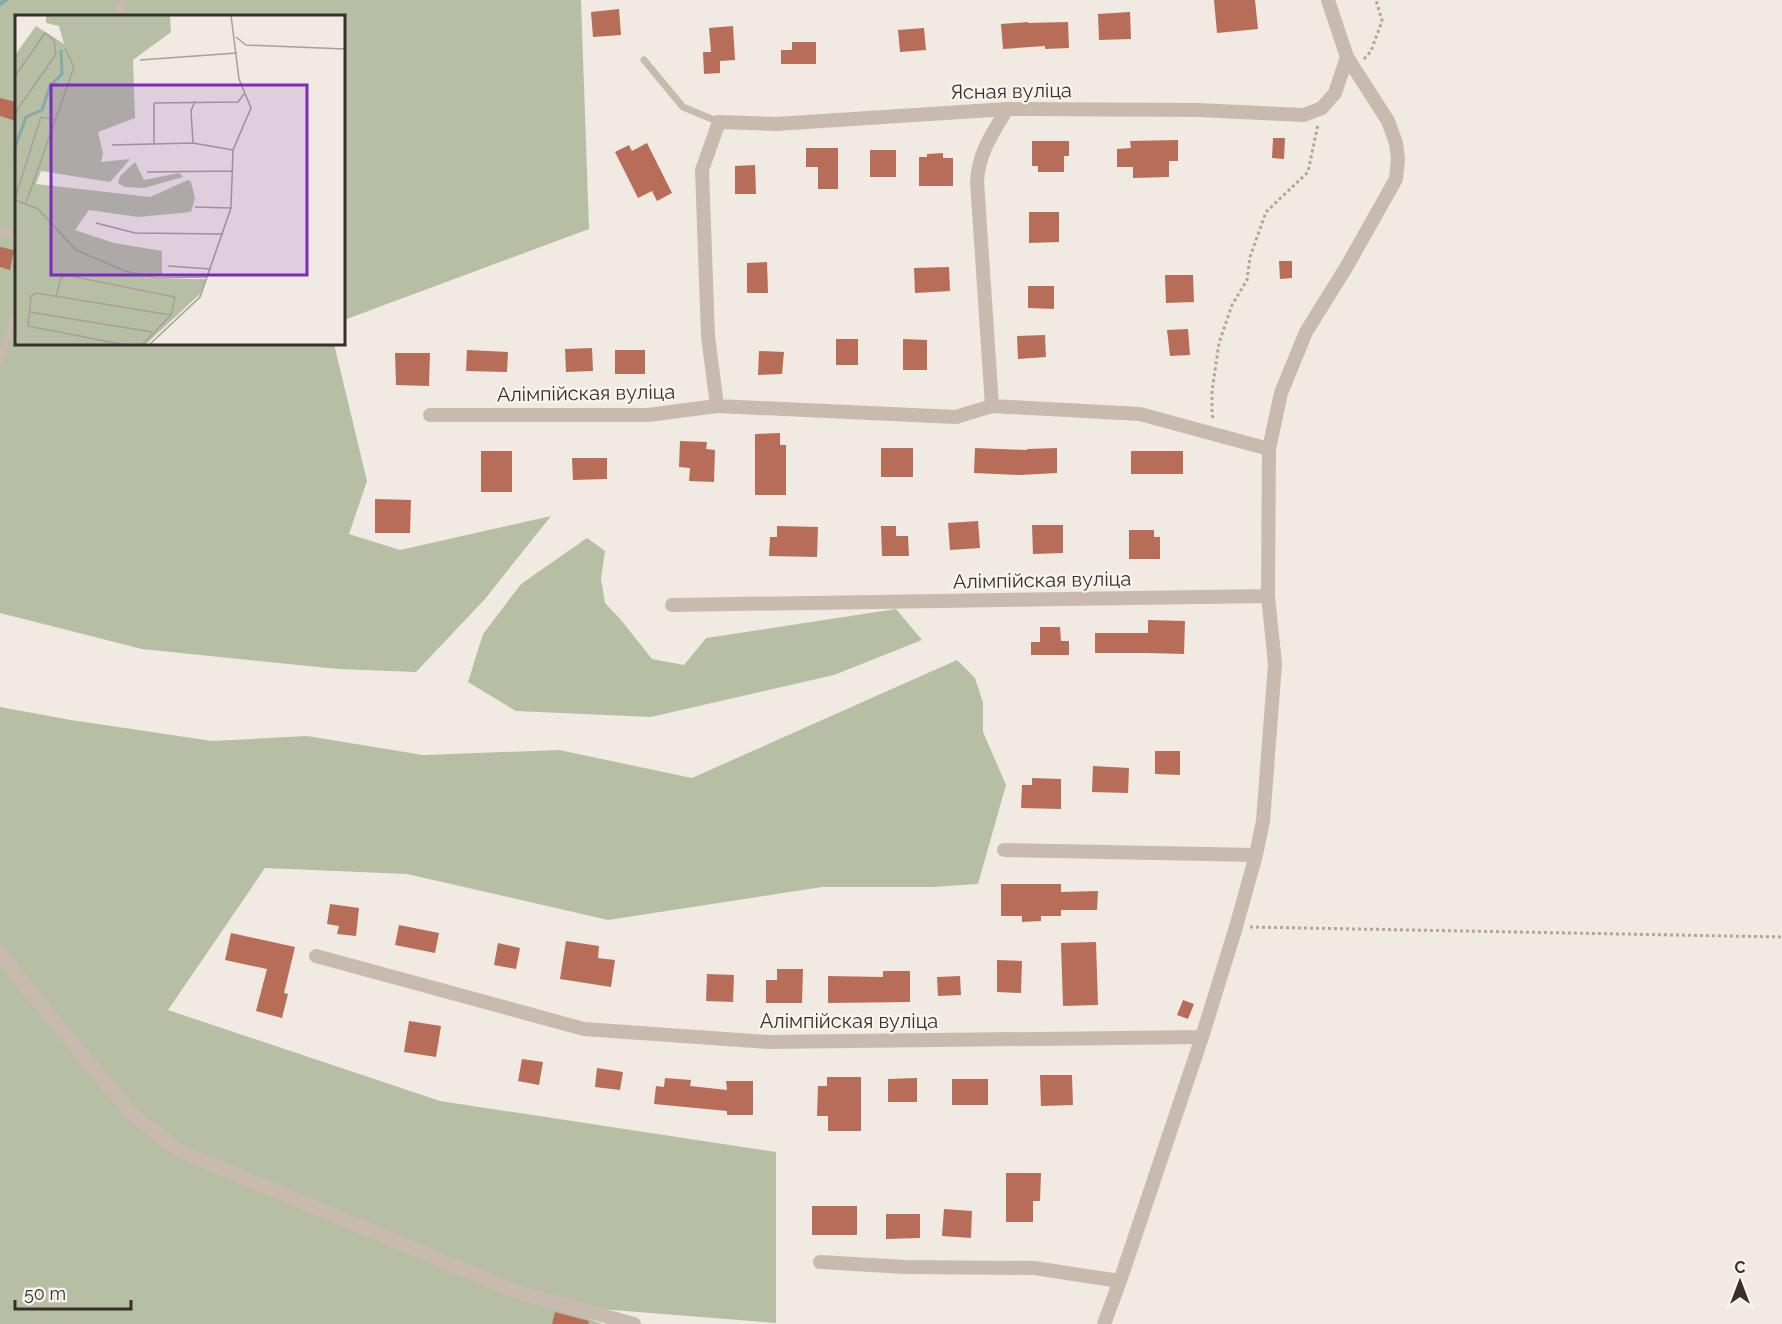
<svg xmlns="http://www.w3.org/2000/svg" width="1782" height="1324" viewBox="0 0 1782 1324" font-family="Raleway,sans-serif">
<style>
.green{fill:#b6bfa3}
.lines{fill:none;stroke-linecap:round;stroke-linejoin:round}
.stream{stroke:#84aaab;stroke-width:4.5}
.building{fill:#b86d59}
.path{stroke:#b4a499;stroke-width:3;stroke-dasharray:3 3;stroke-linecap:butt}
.service{stroke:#c8baaf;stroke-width:7}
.minor{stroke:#c8baaf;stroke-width:14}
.labels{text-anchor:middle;stroke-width:4.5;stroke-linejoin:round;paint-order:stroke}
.street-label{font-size:20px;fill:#382f2c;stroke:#f9f4ee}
.inset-river{fill:none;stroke:#84aaab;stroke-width:3}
.inset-road{fill:none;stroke:#a79f99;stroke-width:1.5}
.view{fill:#7b2cbf;fill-opacity:0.15;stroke:#7b2cbf;stroke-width:3}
.inset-edge{fill:none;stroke:#382f2c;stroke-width:3}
</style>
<rect width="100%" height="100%" fill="#f1eae2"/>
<path class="green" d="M 0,0 L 581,0 L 589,229 L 344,320 L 344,16 L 16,16 L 16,344 L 334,344 L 367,481 L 349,534 L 400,550 L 551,516 L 485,599 L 416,672 L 338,669 L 142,649 L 0,613 Z
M 587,538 L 605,551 L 601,579 L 605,603 L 621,620 L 652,659 L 684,665 L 706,638 L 896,609 L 922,640 L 834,675 L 651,717 L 516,711 L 468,682 L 483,634 L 521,584 Z
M 957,660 L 975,678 L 983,703 L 983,732 L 1006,785 L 978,884 L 932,887 L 822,887 L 608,920 L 407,874 L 265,868 L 168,1010 L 440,1101 L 776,1152 L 776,1323 L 550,1305 L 603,1324 L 0,1324 L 0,707 L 71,720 L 212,741 L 307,736 L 423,755 L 559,750 L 692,778 Z"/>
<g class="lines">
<path class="stream" d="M 0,4 L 6,0"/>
</g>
<path class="building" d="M 1214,0 L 1255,0 L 1258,29 L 1217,33 Z
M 619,9 L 621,35 L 593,37 L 591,12 Z
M 1130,12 L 1131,39 L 1099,40 L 1098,14 Z
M 1028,22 L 1028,23 L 1068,22 L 1069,48 L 1045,49 L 1045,46 L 1003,49 L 1001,24 Z
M 733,26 L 735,60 L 720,61 L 720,73 L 704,74 L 703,52 L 711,52 L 709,28 Z
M 924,28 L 926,50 L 900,52 L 898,30 Z
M 792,42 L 816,42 L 816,64 L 781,64 L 781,50 L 792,50 Z
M 0,98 L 16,102 L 16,121 L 0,116 Z
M 1273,138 L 1285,138 L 1284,159 L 1272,158 Z
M 1178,140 L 1178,161 L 1169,161 L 1169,177 L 1133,178 L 1133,167 L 1117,167 L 1117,149 L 1131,148 L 1130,141 Z
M 1032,141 L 1069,141 L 1069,156 L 1064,156 L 1064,172 L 1038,172 L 1038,166 L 1032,166 Z
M 647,143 L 672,193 L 657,201 L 652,191 L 638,198 L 615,152 L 629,145 L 632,151 Z
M 806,148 L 838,148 L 838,189 L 818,189 L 818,167 L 806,167 Z
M 870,150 L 896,150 L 896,177 L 870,177 Z
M 943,153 L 943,158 L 953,158 L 953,186 L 919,186 L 919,157 L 927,157 L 927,154 Z
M 755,165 L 756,194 L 735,194 L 735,166 Z
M 1029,212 L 1059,212 L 1059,242 L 1029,243 Z
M 0,247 L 14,250 L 10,270 L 0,267 Z
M 1279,261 L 1292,261 L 1292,278 L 1280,279 Z
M 767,262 L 768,293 L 747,293 L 747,263 Z
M 949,267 L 950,291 L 915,293 L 914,268 Z
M 1165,275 L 1193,275 L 1194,302 L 1166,303 Z
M 1028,286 L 1054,286 L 1054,309 L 1028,308 Z
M 1188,329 L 1190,355 L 1170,356 L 1167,330 Z
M 1045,335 L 1046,357 L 1018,359 L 1017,336 Z
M 836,339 L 858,339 L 858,365 L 836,365 Z
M 903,339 L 927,340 L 927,370 L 903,370 Z
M 592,348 L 593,371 L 566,372 L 565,349 Z
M 467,350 L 508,352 L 507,372 L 466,371 Z
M 615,350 L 645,350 L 645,374 L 615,374 Z
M 759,351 L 784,352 L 782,374 L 758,375 Z
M 395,353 L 430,353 L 429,386 L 396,385 Z
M 780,433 L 780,445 L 786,445 L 786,495 L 755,495 L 755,434 Z
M 680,441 L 707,442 L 706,449 L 715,450 L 714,482 L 689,481 L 690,468 L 679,467 Z
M 881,448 L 913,448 L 913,477 L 881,477 Z
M 975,448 L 1027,450 L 1027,449 L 1057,448 L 1057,473 L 1020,475 L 974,473 Z
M 481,451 L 512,451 L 512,492 L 481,492 Z
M 1131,451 L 1183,451 L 1183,474 L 1131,474 Z
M 572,458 L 607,458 L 607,479 L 573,480 Z
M 375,499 L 411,500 L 410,533 L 375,533 Z
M 978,521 L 980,548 L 950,550 L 948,523 Z
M 1032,525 L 1063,525 L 1063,553 L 1033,554 Z
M 777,526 L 818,527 L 817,557 L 769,556 L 770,537 L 777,537 Z
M 881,526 L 896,526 L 896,536 L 908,536 L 909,556 L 882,556 Z
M 1129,530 L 1154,530 L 1154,537 L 1160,537 L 1160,559 L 1129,559 Z
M 1148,620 L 1185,621 L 1184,654 L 1147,653 L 1095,653 L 1095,633 L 1148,633 Z
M 1040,627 L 1060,627 L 1061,641 L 1069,641 L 1069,655 L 1031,655 L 1031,642 L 1040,642 Z
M 1155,751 L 1180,751 L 1180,775 L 1155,774 Z
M 1093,766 L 1129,768 L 1128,793 L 1092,792 Z
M 1032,778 L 1061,779 L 1061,809 L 1021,808 L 1022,785 L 1032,785 Z
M 1001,884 L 1061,884 L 1061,892 L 1098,891 L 1097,910 L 1061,910 L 1061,916 L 1041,916 L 1041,921 L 1022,922 L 1022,916 L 1001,916 Z
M 330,904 L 359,908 L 356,936 L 337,934 L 339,926 L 327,924 Z
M 399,925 L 439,933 L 435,953 L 395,945 Z
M 231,933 L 295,947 L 284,993 L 288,994 L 282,1018 L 256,1011 L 267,969 L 225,960 Z
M 566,941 L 599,946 L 598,958 L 615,960 L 611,987 L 560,979 Z
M 1096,942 L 1098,1005 L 1063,1006 L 1061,943 Z
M 498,943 L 520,948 L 516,969 L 494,965 Z
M 997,960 L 1022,961 L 1021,993 L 997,992 Z
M 777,969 L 803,969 L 802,1003 L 766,1003 L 766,980 L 777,980 Z
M 883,971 L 910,971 L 910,1002 L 828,1003 L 828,976 L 883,977 Z
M 707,974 L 734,975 L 733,1002 L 706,1001 Z
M 960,976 L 961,995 L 938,996 L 937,977 Z
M 1183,1000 L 1194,1004 L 1188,1019 L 1177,1015 Z
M 409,1021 L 441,1026 L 436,1057 L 404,1052 Z
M 522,1059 L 543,1062 L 539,1085 L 518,1081 Z
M 597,1068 L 623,1072 L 620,1090 L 595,1087 Z
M 1040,1075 L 1072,1075 L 1073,1105 L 1041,1106 Z
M 827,1077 L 861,1077 L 861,1131 L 828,1131 L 828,1116 L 817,1116 L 818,1086 L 827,1086 Z
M 665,1078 L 691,1080 L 690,1086 L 727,1090 L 726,1081 L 753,1081 L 753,1115 L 727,1115 L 727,1111 L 654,1104 L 656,1086 L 664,1087 Z
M 917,1078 L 917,1102 L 888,1102 L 888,1079 Z
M 952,1079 L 988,1079 L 988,1105 L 952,1105 Z
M 1006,1173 L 1041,1173 L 1040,1201 L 1033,1201 L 1033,1222 L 1006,1222 Z
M 812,1206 L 857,1206 L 857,1235 L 812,1235 Z
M 944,1209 L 972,1211 L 971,1238 L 942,1236 Z
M 886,1214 L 920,1214 L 920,1238 L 886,1239 Z
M 555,1312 L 589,1321 L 588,1324 L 552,1324 Z"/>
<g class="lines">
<path class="path" d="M 1364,59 L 1371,51 L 1382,21 L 1376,0
M 1213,418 L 1212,414 L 1212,391 L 1219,343 L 1232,305 L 1247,280 L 1250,257 L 1266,212 L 1308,172 L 1318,124
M 1250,927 L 1782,937"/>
<path class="service" d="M 117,16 L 123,0
M 644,60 L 683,107 L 719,122
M 0,231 L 16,236
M 0,359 L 16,310"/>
<path class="minor" d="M 717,406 L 708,336 L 702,170 L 719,122 L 776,124 L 1007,109 L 1198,110 L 1304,115 L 1322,108 L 1335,93 L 1347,57
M 992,406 L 977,181 C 979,152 992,134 1007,109
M 430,415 L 648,415 L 717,406 L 956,417 L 992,406 L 1140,414 L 1269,449
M 672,605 L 1268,596
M 1004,850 L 1256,855
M 0,954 L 61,1030 L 133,1115 L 180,1151 L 517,1292 L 634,1324
M 316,956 L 584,1029 L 768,1042 L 1202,1037
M 820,1262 L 905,1267 L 1034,1268 L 1120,1281
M 1104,1324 L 1120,1281 L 1202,1037 L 1236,927 L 1256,855 L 1263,821 L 1275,664 L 1268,596 L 1269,449 L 1281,393 L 1306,332 L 1347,266 L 1396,179 L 1398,159 L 1396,143 L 1388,121 L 1347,57 L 1328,0"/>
</g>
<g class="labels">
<g class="street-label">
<text transform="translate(1011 91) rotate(-1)" y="7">Ясная вуліца</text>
<text transform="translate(586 393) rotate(-1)" y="7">Алімпійская вуліца</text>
<text transform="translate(1042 580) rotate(-1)" y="7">Алімпійская вуліца</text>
<text x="849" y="1028">Алімпійская вуліца</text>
</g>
</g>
<g transform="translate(15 15)">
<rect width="330" height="330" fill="#f1eae2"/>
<path d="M 31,0 L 155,0 L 156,17 L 118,45 L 120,103 L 83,117 L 88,139 L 86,147 L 115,144 L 105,156 L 95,167 L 26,156 L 21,169 L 135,182 L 173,165 L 176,167 L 180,183 L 176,197 L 123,202 L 74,195 L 60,215 L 99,228 L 147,236 L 147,260 L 117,259 L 140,264 L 191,264 L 185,279 L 130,330 L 0,330 L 0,40 L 21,11 L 49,29 L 44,11 L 31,8 ZM 120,147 L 129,165 L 164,158 L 168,162 L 129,173 L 110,172 L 103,168 L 105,161 Z" fill="#b6bfa3"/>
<path class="inset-river" d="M 0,147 L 0,132 L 11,102 L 27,95 L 35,71 L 47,59 L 46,35"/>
<path class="inset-road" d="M 221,22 L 231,30 L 330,34M 125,45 L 222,38M 0,61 L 30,18M 139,88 L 223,87 L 229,79M 0,98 L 41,39 L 39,25 L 29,17M 139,128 L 139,88M 178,128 L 176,96 L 180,86M 97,130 L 178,128 L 218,135M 132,157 L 217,156M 0,183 L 26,102 L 41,105M 0,185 L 23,194 L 61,235 L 110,256 L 141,263 L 193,262M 11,188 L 59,52 L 50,33M 180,192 L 216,193M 81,208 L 120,218 L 208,219M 153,251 L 196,254M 41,282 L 46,263 L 51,260 L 160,282 L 156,300M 14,297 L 137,317M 110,330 L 13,311 L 16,281 L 21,278 L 156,300 L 127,330M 134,330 L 185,282 L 216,193 L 218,135 L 236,93 L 224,64 L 216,0"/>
<path class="view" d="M 36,70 L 292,70 L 292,260 L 36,260 Z"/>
<rect width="330" height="330" class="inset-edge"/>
</g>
<g transform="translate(1740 1282)" stroke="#f9f4ee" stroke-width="4.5" paint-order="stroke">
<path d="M0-4.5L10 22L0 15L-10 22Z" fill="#382f2c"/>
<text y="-9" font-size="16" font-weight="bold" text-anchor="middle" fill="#382f2c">С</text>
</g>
<path d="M15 1300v9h116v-9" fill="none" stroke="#382f2c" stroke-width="3"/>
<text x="24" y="1300" font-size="18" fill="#382f2c" stroke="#f9f4ee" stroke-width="4.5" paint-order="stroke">50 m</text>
</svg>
